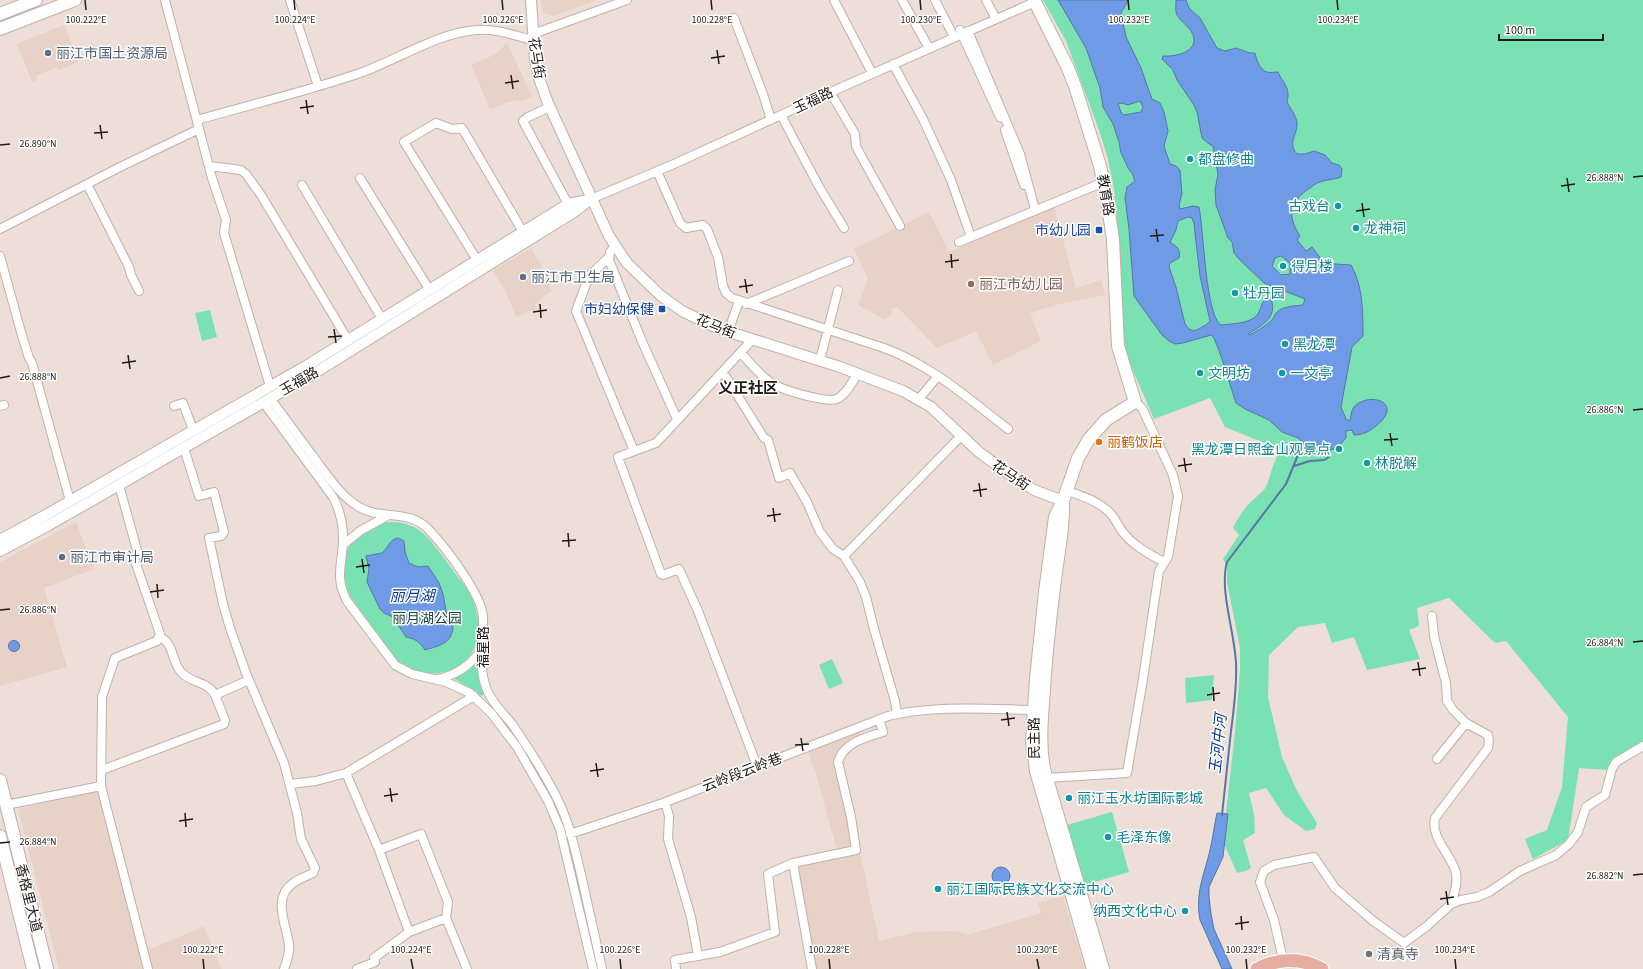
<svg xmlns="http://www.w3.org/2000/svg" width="1643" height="969" viewBox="0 0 1643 969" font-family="'Source Sans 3','Noto Sans SC',sans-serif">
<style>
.built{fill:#e8d1c7}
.green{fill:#7ae1b3}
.water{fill:#6f9ae5;stroke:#5774a8;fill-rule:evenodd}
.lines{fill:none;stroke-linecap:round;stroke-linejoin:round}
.stream{stroke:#5774a8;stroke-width:2}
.minor-casing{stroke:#bfb0aa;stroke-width:10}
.tertiary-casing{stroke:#bfb0aa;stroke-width:12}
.secondary-casing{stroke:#bfb0aa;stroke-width:14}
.primary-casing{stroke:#fff;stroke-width:15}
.minor{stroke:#fff;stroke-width:8}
.tertiary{stroke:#fff;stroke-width:10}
.secondary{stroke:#fff;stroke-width:12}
.primary{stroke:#e6ada3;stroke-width:13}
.ticks{fill:none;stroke:#1f1a18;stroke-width:1.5}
.service-dot{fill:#5c6f8a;stroke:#fff;stroke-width:1.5}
.culture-dot{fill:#0f9aa8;stroke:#fff;stroke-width:1.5}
.transit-dot{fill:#1a4fb4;stroke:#fff;stroke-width:1.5}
.education-dot{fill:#8d6e63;stroke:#fff;stroke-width:1.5}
.food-dot{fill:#e8710a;stroke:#fff;stroke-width:1.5}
.worship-dot{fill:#6b7280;stroke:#fff;stroke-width:1.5}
.labels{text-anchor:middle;stroke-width:3;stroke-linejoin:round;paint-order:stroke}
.service-label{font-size:14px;fill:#4e5e75;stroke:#fff;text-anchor:start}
.street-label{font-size:14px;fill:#1f1a18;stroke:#fff}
.culture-label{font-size:14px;fill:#0d838f;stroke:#fff;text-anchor:start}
.transit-label{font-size:14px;fill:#164399;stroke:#fff;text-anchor:end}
.education-label{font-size:14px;fill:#785e54;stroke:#fff;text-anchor:start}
.food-label{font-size:14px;fill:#c56008;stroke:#fff;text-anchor:start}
.park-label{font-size:14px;fill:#194734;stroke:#fff}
.worship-label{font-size:14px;fill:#5b616d;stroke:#fff;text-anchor:start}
.neighbourhood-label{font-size:15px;font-weight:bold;fill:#1f1a18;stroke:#fff}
.water-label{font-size:15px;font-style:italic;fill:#0a3a90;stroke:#fff}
.ticks-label{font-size:10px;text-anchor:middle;fill:#1f1a18;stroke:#fff;stroke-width:3;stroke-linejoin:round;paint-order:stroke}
</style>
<rect width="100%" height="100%" fill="#edded8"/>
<path class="built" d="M 541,0 L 597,0 L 554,16 L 543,13 Z
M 64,25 L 79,62 L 58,70 L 57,67 L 36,76 L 37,80 L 32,82 L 17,44 Z
M 507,43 L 532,96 L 522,101 L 515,100 L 490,109 L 471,65 L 494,55 Z
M 1054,206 L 1076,288 L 1101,280 L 1105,295 L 1055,305 L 1030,313 L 1041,341 L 993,365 L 976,331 L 937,348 L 897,307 L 891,309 L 893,312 L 885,320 L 858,305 L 868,279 L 854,249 L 929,212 L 949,252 Z
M 531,248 L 552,283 L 549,285 L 552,291 L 535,303 L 536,309 L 516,317 L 507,294 L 493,271 Z
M 76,522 L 94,569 L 44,588 L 67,667 L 0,686 L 0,562 Z
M 859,732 L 864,743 L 845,751 L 843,760 L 857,826 L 860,852 L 879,941 L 917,932 L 956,931 L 967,935 L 1041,913 L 1038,903 L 1063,896 L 1085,969 L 815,969 L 795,860 L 837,850 L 816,774 L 808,752 Z
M 99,791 L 145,969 L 59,969 L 18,809 Z
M 204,926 L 221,969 L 152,969 L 148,950 Z"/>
<path class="green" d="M 1043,0 L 1643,0 L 1643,743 L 1611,762 L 1608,770 L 1579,768 L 1568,840 L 1533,859 L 1525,839 L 1547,830 L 1562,787 L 1568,717 L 1506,641 L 1495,643 L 1449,598 L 1417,608 L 1419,626 L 1409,630 L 1420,659 L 1367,670 L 1354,637 L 1332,643 L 1325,623 L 1298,627 L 1269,655 L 1268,697 L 1282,757 L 1297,791 L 1317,823 L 1315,829 L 1306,831 L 1284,815 L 1266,788 L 1249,793 L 1254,814 L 1255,833 L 1243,840 L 1251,868 L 1245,871 L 1237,873 L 1224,844 L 1228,814 L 1226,813 L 1235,732 L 1240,670 L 1240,648 L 1227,582 L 1227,566 L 1223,559 L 1239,535 L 1233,528 C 1238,518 1244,508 1253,500 C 1257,496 1263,492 1266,487 C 1270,478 1275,454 1282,450 L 1225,427 L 1210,398 L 1154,419 L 1128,359 L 1123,336 L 1121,318 L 1121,262 L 1114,189 L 1108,159 L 1099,130 L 1066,41 Z
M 210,310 L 217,337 L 202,341 L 195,313 Z
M 386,522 C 417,521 426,534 444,558 C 452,569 461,581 470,593 C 476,606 481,624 478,638 C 469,677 418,685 394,657 L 350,596 C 343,582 342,560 349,546 C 356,535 374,525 386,522 Z
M 832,659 L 843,683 L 829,689 L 819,665 Z
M 475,664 L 484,694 L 482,696 L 455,679 L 455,677 Z
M 1214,675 L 1212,700 L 1186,703 L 1185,678 Z
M 1112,812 L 1129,872 L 1084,885 L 1067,825 Z"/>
<path class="water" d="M 1058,0 L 1127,0 L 1127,2 L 1121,13 L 1126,37 L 1141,68 L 1152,99 L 1160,103 L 1164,112 L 1168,131 L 1164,146 L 1170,164 L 1176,166 L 1180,170 L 1182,194 L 1179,205 L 1180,209 L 1193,206 L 1199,207 C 1204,232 1205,309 1220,325 C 1230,324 1250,324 1257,315 C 1263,307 1259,302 1270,297 C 1279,315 1264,325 1249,333 L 1249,335 C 1257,331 1264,327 1271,321 C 1273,319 1274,316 1276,313 C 1282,306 1294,306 1303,305 L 1305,299 L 1264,283 L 1239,259 L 1234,253 L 1232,242 L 1228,238 L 1216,205 L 1215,190 L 1218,174 L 1213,146 L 1209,144 L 1202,138 L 1197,112 L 1194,105 L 1177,80 L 1173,70 L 1162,59 L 1163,56 C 1175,57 1199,52 1193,35 C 1190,27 1181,22 1177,15 C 1175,11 1176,5 1176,0 L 1186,0 L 1189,8 L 1200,18 L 1217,48 L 1225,51 L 1236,48 L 1250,53 L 1255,53 C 1256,59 1260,70 1267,72 C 1270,73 1275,72 1278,72 C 1283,84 1291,87 1287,102 C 1290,108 1296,115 1297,123 C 1298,134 1287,143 1297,154 L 1305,154 L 1314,151 L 1325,155 L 1332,163 L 1339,165 L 1342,169 L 1341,177 C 1334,180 1327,179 1320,182 C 1315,183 1311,188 1307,190 C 1288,204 1288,217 1300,236 L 1297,240 L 1306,251 L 1312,247 L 1322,260 L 1335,264 L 1351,265 C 1363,286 1363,312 1363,336 L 1352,347 L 1341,407 L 1346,419 L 1350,421 C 1351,416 1351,411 1354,407 C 1368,391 1406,402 1376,426 C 1370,431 1363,435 1354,435 L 1352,430 L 1346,431 L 1346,438 L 1336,449 L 1321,451 L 1317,447 L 1303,443 L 1298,438 L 1282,432 L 1269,420 L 1245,409 L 1236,403 L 1220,353 L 1214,338 L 1211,335 L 1183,343 L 1175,344 L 1169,341 L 1162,335 L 1134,296 L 1129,229 L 1125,198 L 1127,187 L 1135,181 L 1132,173 L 1128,168 L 1121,153 L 1119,142 L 1113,124 L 1103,107 L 1100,88 L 1086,48 ZM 1140,101 L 1143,107 L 1141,112 L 1124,115 L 1121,112 L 1118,104 L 1122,103 L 1128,105 ZM 1188,217 L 1192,218 L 1194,224 L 1200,276 L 1210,321 L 1206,325 L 1194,331 L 1189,329 L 1185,324 L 1176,287 L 1169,267 L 1170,263 L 1179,258 C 1181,249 1177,247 1170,242 L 1176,230 L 1178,221 ZM 1281,256 L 1290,263 L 1290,274 L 1281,275 L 1272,266 L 1275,258 Z
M 398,538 L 404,541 L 405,552 L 409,563 L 418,567 L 428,566 L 439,583 L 443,594 L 448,622 L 453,627 C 452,644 438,646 425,650 C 420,642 416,639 406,637 L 393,617 L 384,613 L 380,609 L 367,582 L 369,569 L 366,556 L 382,553 C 388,548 390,539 398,538 Z
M8.5 646a5.5 5.5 0 1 1 11 0a5.5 5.5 0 1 1-11 0Z
M 1217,813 L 1228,814 L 1223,857 L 1209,887 L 1209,897 L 1211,914 L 1214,929 L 1232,969 L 1222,969 L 1200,920 C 1195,892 1204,876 1210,850 C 1213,838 1214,826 1217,813 Z
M992 876a9 9 0 1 1 18 0a9 9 0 1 1-18 0Z"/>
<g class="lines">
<path class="stream" d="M 1294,466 L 1310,461 L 1324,460 L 1329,457 L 1328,451
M 1222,815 C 1225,787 1228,759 1231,731 C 1234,708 1237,686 1236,664 C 1235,633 1219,590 1227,562 L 1286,484 L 1303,443"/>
<g class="minor-casing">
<path id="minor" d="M 165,0 L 212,178 L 226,220 L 224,233 L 270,386
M 290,0 L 318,86
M 834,0 L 872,73
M 902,0 L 929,48
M 935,0 L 954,37
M 986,0 L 996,19
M 734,18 L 763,94 L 771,120
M 960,30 L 1000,117
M 968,31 L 1020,154 L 1035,209
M 533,34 L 627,0
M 893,64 L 923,119 L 951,180 L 971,237
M 830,92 L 855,134 L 856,146 L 859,152 L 900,226
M 550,107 L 528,117 L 523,121 L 568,204
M 781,115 L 818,185 L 844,228
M 197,120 C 252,104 309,91 363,72 C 398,59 440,32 477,30 C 495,28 515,36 533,40
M 1005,130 L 1024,185
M 209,166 L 241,170 L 246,174 L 261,195 L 348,340
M 657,171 L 680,223 L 686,228 L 703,225 L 707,229 L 718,257 L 723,286 L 726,293 L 732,298 L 884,348 C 931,365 969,399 1008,429
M 360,178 L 429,289
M 87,184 L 129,267 L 131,275 L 139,291
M 302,185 L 382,319
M 591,199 L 674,164 L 840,88 L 1035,2
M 0,229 L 120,167 L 199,129
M 959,242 L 1104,182
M 615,246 L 610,252 L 609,260 L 641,339 L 677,419
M 0,256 L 21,332 L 29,358 L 32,363 L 70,501
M 609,257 L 589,276 L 576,311 L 634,451
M 477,260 L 404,142 L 436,123 L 452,129 L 462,128 L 523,232
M 746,304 L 849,261
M 728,332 L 739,301
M 752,340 L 656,443 L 618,457 L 661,574 L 663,575 L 679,569 L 698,611 L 757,766
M 741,353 C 751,364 763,379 777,386 C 787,391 827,403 837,399 C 847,394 852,382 858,373
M 820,360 L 838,290
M 723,372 L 764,438 L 768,440 L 779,478 L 790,473 L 807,502 L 820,532 L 833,549 L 844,556 L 860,582 L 866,597 L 874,629 L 895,701 L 897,714
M 270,398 C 284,417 298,436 312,455 C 326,473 339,495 359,507 C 383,521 410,508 430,531 C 446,548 482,595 483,617 C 484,642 477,666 487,690 C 492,703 503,713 512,724 C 528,747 543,771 556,796 C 570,823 576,854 583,883 C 589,912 596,940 602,969
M 918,400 L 938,376
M 263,402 L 333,497 C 340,510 343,524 343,539 C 343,564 334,576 347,601 L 395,665 L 412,674 L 446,682 L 470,693 L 491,713 L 517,747 L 548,801 L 560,829 L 593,969
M 0,406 L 4,405
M 174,406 L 183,403 L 193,430
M 184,448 L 199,496 L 214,492 L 224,532 L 221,536 L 209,538 L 223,604 L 230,628 L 246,673 L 284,763 L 297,813 L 301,839 L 315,868 L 313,873 C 307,876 299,879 293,883 C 272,898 286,924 289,944 C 290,953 287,961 284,969
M 119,485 L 138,554 L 134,558 L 160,634 L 157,641 L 115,658 L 102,697 L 101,786 L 148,969
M 1066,490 C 1081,496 1096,500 1108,511 C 1114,516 1117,524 1122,531 C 1132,545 1149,554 1164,562
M 343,545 L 360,531 L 387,516
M 844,556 L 961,436
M 1432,616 L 1434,636 L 1446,683 L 1447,701 L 1453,710 L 1466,723 L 1488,735 L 1489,741 L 1488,748 L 1435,818 C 1430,838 1452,855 1456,873 C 1458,884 1454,894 1451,904
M 160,637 C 175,644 171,662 182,673 C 191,683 209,682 215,695
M 438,679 C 457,675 470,666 481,650
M 1437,759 L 1466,723
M 102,770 L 224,724 L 225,720 L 215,695 L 249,680
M 346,773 L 379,850 L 421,834 L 448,902 L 446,918 L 467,969
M 1047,778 L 1127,773 L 1143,679 L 1159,571 L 1168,557 L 1178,496 L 1173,475 L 1142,408 L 1135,402
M 290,784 L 316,781 L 346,773 L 474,696
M 665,802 L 669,816 L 668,839 L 691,917 L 698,956
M 6,805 L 101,786
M 570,834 L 663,803 L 888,716 C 935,705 985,709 1033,710
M 379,850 L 409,932 L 446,918
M 793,863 L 812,969
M 1283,960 L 1274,920 L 1260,882 L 1262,876 L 1264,871 L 1274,865 L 1314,857 L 1335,888 L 1372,920 L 1404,943 L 1427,926 L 1451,904 L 1461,900 L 1477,897 L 1489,892 L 1520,871 L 1556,855 L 1569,844 L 1578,832 L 1586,807 L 1605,795 L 1612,769 L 1616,762 L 1643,746
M 357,969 L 375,962 L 374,958 L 409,932
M 676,969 L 675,960 L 720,952 L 775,932 L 768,874 L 793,863 L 856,850 L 851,817 L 838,762 C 843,743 866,737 883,732 L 879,719"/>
</g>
<g class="tertiary-casing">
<path id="tertiary" d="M 531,0 L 535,60 L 540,81 L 548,103 L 609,236 L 627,263 L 660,295 L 682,311 L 717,328 L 840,367 L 903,391 L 931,407 L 979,452 L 1006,472 L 1034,490 L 1063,501
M 0,540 L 44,516 L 306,366 L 568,204 L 588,200
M 0,551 L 49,525 L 313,374 L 574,212 L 591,199"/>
</g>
<g class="secondary-casing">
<path id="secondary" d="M 1034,0 L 1067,66 L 1075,86 L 1100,166 L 1107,199 L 1113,240 L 1118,346 L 1135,402 L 1106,420 L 1089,439 L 1078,458 L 1063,501 L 1055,517 L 1045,592 L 1036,679 L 1032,741 L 1036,771 L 1093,969
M 0,14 L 36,0
M 0,29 L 75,0
M 1063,502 C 1064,526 1059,549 1056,572 C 1051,611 1046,650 1044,690 C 1042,717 1039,742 1044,769 L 1103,969
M 0,780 L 47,969
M 0,836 L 33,969"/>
</g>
<g class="primary-casing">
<path id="primary" d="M 1257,969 C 1279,958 1300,957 1322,969"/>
</g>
<use href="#minor" class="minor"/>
<use href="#tertiary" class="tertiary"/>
<use href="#secondary" class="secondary"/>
<use href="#primary" class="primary"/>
</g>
<path class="ticks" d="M 85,0 L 86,10M 294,0 L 295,10M 502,0 L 503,10M 711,0 L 712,10M 920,0 L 921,10M 1128,0 L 1129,10M 1337,0 L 1338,10M 717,50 L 719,64M 711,58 L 725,56M 511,75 L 513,89M 505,83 L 519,81M 306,100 L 308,114M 300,108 L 314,106M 100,125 L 102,139M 94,133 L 108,132M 0,145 L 10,144M 1633,177 L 1643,176M 1567,178 L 1569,192M 1561,186 L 1575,184M 1362,203 L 1364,217M 1356,211 L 1370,209M 1156,229 L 1158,242M 1150,236 L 1164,235M 951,254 L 952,268M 945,262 L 959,260M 745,279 L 747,293M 739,287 L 753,285M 540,304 L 541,318M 533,312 L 547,310M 334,329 L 336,343M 328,337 L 342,336M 128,355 L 130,369M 122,363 L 136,361M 0,378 L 10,376M 1633,410 L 1643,409M 1390,433 L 1392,446M 1384,440 L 1398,439M 1184,458 L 1186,472M 1178,466 L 1192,464M 979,483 L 981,497M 973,491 L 987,489M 773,508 L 775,522M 767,516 L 781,514M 568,533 L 569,547M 562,541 L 576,540M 362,559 L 364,573M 356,567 L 370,565M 157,584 L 158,598M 150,592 L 164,590M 0,610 L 10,609M 1633,642 L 1643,641M 1418,662 L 1420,676M 1412,670 L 1426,668M 1213,687 L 1214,701M 1207,695 L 1220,693M 1007,712 L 1009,726M 1001,720 L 1015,718M 801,738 L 803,751M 795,745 L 809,744M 596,763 L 598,777M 590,771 L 604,769M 390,788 L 392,802M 384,796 L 398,794M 185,813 L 186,827M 179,821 L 193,819M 0,843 L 10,842M 1633,875 L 1643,874M 1446,891 L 1448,905M 1440,899 L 1454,897M 1241,916 L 1242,930M 1235,924 L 1249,922M 203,959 L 204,969M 411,959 L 413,969M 620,959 L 621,969M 829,959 L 830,969M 1037,959 L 1039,969M 1246,959 L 1247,969M 1455,959 L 1456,969"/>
<g class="service-dot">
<circle cx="48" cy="53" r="4"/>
<circle cx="523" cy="277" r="4"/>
<circle cx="62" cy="557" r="4"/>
</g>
<g class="culture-dot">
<circle cx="1190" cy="159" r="4"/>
<circle cx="1338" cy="206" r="4"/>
<circle cx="1356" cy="228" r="4"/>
<circle cx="1283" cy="266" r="4"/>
<circle cx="1235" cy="293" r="4"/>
<circle cx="1285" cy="344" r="4"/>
<circle cx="1200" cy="373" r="4"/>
<circle cx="1282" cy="373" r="4"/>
<circle cx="1339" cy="449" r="4"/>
<circle cx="1367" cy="463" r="4"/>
<circle cx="1069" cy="798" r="4"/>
<circle cx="1108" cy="837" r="4"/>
<circle cx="938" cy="889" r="4"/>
<circle cx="1185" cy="911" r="4"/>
</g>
<g class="transit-dot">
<rect x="1095" y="226" width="8" height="8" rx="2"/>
<rect x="658" y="305" width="8" height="8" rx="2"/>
</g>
<circle class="education-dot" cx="971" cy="284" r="4"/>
<circle class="food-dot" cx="1099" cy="442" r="4"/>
<circle class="worship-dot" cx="1369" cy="954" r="4"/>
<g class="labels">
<g class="service-label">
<text x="56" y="58">丽江市国土资源局</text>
<text x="531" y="282">丽江市卫生局</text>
<text x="70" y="562">丽江市审计局</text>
</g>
<g class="street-label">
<text transform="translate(537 58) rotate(81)" y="5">花马街</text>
<text transform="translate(813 100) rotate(-25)" y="5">玉福路</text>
<text transform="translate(1106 195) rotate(80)" y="5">教育路</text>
<text transform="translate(716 326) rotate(22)" y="5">花马街</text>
<text transform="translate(299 381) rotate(-30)" y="5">玉福路</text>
<text transform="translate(1011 475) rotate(34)" y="5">花马街</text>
<text transform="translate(483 647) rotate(-90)" y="5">福星路</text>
<text transform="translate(1034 738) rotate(-91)" y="5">民主路</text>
<text transform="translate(742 772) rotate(-21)" y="5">云岭段云岭巷</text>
<text transform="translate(29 898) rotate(76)" y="5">香格里大道</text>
</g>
<g class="culture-label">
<text x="1198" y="164">都盘修曲</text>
<text x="1330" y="211" text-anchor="end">古戏台</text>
<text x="1364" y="233">龙神祠</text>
<text x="1291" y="271">得月楼</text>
<text x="1243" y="298">牡丹园</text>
<text x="1293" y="349">黑龙潭</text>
<text x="1208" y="378">文明坊</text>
<text x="1290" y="378">一文亭</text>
<text x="1331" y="454" text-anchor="end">黑龙潭日照金山观景点</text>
<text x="1375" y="468">林脱解</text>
<text x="1077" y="803">丽江玉水坊国际影城</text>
<text x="1116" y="842">毛泽东像</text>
<text x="946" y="894">丽江国际民族文化交流中心</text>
<text x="1177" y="916" text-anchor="end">纳西文化中心</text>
</g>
<g class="transit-label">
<text x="1091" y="235">市幼儿园</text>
<text x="654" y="314">市妇幼保健</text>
</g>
<g class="education-label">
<text x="979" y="289">丽江市幼儿园</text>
</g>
<g class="food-label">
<text x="1107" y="447">丽鹤饭店</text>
</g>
<g class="park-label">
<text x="427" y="623">丽月湖公园</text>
</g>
<g class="worship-label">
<text x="1377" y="959">清真寺</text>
</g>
<g class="neighbourhood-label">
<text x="748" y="393">义正社区</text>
</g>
<g class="water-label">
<text x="412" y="601">丽月湖</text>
<text transform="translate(1218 744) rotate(-84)" y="5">玉河中河</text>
</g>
</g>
<g class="ticks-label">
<text x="86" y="23">100.222°E</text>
<text x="295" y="23">100.224°E</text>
<text x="503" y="23">100.226°E</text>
<text x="712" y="23">100.228°E</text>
<text x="921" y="23">100.230°E</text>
<text x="1129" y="23">100.232°E</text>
<text x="1338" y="23">100.234°E</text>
<text x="38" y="147">26.890°N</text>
<text x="1605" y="181">26.888°N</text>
<text x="38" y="380">26.888°N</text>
<text x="1605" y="413">26.886°N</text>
<text x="38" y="613">26.886°N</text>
<text x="1605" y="646">26.884°N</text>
<text x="38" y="845">26.884°N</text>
<text x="1605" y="879">26.882°N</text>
<text x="203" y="953">100.222°E</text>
<text x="411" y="953">100.224°E</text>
<text x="620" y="953">100.226°E</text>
<text x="829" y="953">100.228°E</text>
<text x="1037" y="953">100.230°E</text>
<text x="1246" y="953">100.232°E</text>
<text x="1455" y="953">100.234°E</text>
</g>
<path d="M1499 34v6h104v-6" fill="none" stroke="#1f1a18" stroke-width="2"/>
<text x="1505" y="34" font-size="12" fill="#1f1a18" stroke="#ffffff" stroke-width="3" paint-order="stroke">100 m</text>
</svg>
